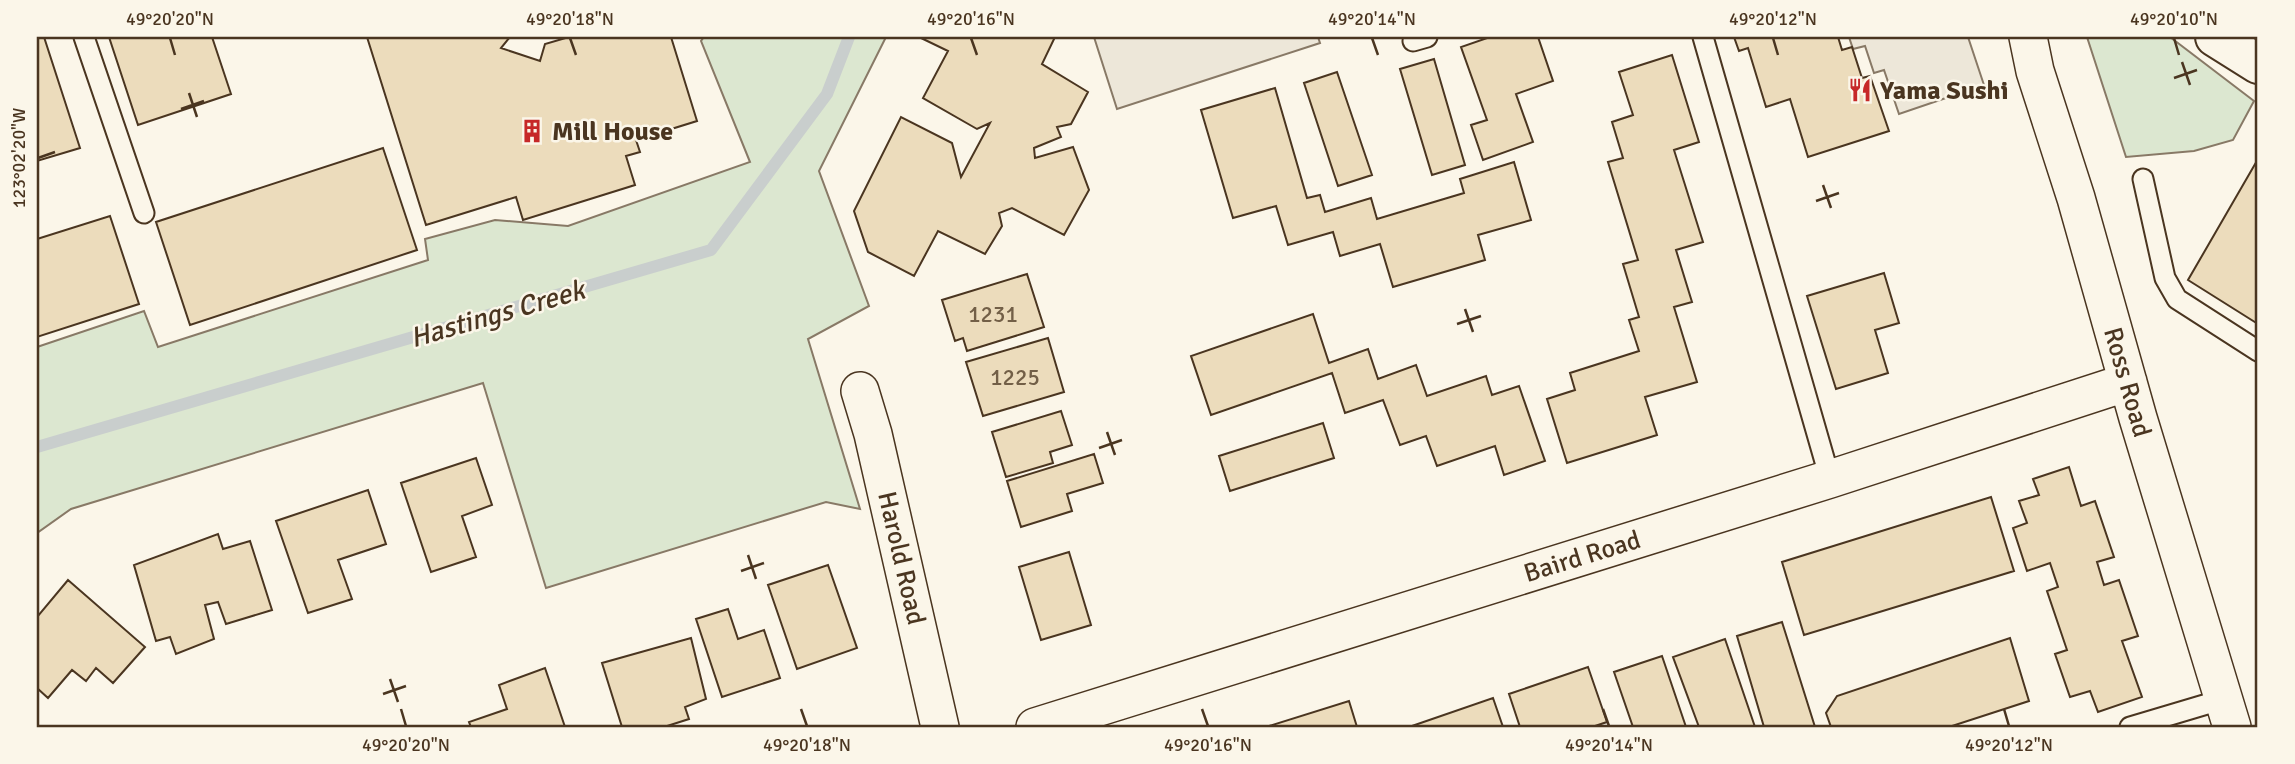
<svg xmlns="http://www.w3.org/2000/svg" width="2295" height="764" viewBox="0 0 2295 764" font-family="Signika,sans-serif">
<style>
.green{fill:#dce7d0;stroke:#887966;stroke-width:2}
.parking{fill:#ede7d9;stroke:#887966;stroke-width:2}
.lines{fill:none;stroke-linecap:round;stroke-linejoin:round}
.stream{stroke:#c9cecd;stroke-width:12}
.building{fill:#ecdcbc;stroke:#4a3520;stroke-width:2}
.lane-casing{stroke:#4a3520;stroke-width:23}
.street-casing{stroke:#4a3520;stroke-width:40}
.secondary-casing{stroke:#4a3520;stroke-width:42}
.lane{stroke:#fbf6e9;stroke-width:19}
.street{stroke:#fbf6e9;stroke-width:37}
.secondary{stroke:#fbf6e9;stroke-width:38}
.ticks{fill:none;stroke:#4a3520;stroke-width:2.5}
.labels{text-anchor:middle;stroke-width:5;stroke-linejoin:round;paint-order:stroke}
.number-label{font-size:23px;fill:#725f47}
.poi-label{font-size:26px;font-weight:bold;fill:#4a3520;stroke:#fbf6e9;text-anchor:start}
.street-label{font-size:26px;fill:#4a3520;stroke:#fbf6e9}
.water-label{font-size:28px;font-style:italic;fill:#4a3520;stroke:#fbf6e9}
.neatline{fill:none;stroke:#4a3520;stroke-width:2.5}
.ticks-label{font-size:18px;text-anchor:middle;fill:#4a3520}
</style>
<rect width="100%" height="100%" fill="#fbf6e9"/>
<path class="green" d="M 704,37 L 886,37 L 819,171 L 869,306 L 808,339 L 860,509 L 826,502 L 546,588 L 483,383 L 71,509 L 37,533 L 37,347 L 144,311 L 158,347 L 428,260 L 425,239 L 495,220 L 568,226 L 750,162 L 701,41 Z
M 2087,37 L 2170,37 L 2254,101 L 2233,140 L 2194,151 L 2126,157 Z"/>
<path class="parking" d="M 1094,37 L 1318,37 L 1320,43 L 1117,109 Z
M 1849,37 L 1968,37 L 1984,85 L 1899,114 L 1884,70 L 1874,73 L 1865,46 L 1853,49 Z"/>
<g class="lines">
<path class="stream" d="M 37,447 L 711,250 L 827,94 L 849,37"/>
</g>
<path class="building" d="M 37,37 L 44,37 L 80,148 L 37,161 Z
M 109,37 L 212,37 L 231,94 L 138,125 Z
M 367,37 L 510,37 L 501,48 L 540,61 L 545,44 L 569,37 L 671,37 L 697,121 L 636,140 L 640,152 L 626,156 L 635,185 L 523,220 L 516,197 L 426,225 Z
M 919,37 L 1055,37 L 1042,64 L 1088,92 L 1071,124 L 1057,127 L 1061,137 L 1034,148 L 1035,158 L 1073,147 L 1089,190 L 1064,235 L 1012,208 L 999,213 L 1002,226 L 985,254 L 938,231 L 914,276 L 868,252 L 854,211 L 901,117 L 952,143 L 961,177 L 990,123 L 977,129 L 923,98 L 948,51 Z
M 1490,37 L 1538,37 L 1553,81 L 1516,94 L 1533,142 L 1483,160 L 1471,125 L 1487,120 L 1461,47 Z
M 1734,37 L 1838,37 L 1842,50 L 1852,47 L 1862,78 L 1870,76 L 1889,131 L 1808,157 L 1790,99 L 1766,107 L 1748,48 L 1739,51 Z
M 1672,55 L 1699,142 L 1674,150 L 1703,242 L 1676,250 L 1692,302 L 1674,307 L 1697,382 L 1645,397 L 1657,435 L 1567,463 L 1547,399 L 1575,390 L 1570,373 L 1639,351 L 1629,320 L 1639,317 L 1623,264 L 1638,260 L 1608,162 L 1623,158 L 1612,122 L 1633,115 L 1619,72 Z
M 1434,59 L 1465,165 L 1432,175 L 1400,69 Z
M 1337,72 L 1372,175 L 1338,186 L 1304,83 Z
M 1275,88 L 1307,198 L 1320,195 L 1325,212 L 1371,198 L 1377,219 L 1464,193 L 1460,179 L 1514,162 L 1531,220 L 1478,235 L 1485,260 L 1393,287 L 1380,244 L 1340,256 L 1333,232 L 1288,245 L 1276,206 L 1233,218 L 1201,110 Z
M 383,148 L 417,250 L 190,325 L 156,222 Z
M 2258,159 L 2258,324 L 2188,280 Z
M 110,216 L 139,304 L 37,337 L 37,239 Z
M 1884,273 L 1899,323 L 1875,330 L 1888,373 L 1836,389 L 1807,296 Z
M 1027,274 L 1044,327 L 967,351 L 963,338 L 955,341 L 942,300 Z
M 1313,314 L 1329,363 L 1368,349 L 1378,379 L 1416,365 L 1427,396 L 1486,376 L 1492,395 L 1519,386 L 1545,461 L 1504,475 L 1495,446 L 1437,466 L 1426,436 L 1400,445 L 1383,400 L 1345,413 L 1332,373 L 1211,415 L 1191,356 Z
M 1048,338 L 1064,392 L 983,416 L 966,362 Z
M 1061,411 L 1072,445 L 1050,452 L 1053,463 L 1006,477 L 992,432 Z
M 1323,423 L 1334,458 L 1230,491 L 1219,456 Z
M 1094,454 L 1103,483 L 1067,494 L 1072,511 L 1021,527 L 1007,481 Z
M 476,458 L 492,505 L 462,516 L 476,557 L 431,572 L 401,483 Z
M 2069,467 L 2081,506 L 2095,501 L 2114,557 L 2097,562 L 2104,585 L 2119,580 L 2138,636 L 2122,641 L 2142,697 L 2098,712 L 2090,691 L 2070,697 L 2055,654 L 2067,650 L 2047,591 L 2058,587 L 2050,563 L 2027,571 L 2013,528 L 2027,523 L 2019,501 L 2039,495 L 2033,479 Z
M 368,490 L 386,544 L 338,560 L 352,599 L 308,613 L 276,521 Z
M 1991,497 L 2014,571 L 1804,635 L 1782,562 Z
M 218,534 L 223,549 L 250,541 L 272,610 L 226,624 L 218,602 L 205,605 L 214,639 L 176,654 L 170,637 L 156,641 L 134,565 Z
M 1069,552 L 1091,625 L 1041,640 L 1019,567 Z
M 828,565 L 857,648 L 797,669 L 768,585 Z
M 68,580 L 145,647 L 113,683 L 96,668 L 86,681 L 72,670 L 48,698 L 37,688 L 37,617 Z
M 728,609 L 738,639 L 764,630 L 780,678 L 722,697 L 696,619 Z
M 1782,622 L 1815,727 L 1764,727 L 1737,636 Z
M 691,638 L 706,699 L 685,707 L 689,719 L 664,727 L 622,727 L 602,663 Z
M 2010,638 L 2029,701 L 1949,727 L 1831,727 L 1826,713 L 1837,696 Z
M 1725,639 L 1755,727 L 1699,727 L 1673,657 Z
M 1662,656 L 1686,727 L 1633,727 L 1614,672 Z
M 1588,667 L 1607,722 L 1592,727 L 1520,727 L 1509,694 Z
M 545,668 L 565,727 L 471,727 L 469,722 L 507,709 L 499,685 Z
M 1493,698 L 1503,727 L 1409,727 Z
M 1349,701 L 1357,727 L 1266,727 Z"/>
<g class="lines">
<g class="lane-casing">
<path id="lane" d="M 84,37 L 144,213
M 1703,37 L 1830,479
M 1413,41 L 1427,37
M 2143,179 L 2165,278 L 2177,299 L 2258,351
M 2130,727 L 2224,699"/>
</g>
<g class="street-casing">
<path id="street" d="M 2028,37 L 2035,71 L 2076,198 L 2138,418 L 2232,727
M 860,391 L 873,434 L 940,727
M 1035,727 L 1830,479 L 2128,382"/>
</g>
<g class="secondary-casing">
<path id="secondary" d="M 2215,37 L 2258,64"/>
</g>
<use href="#lane" class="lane"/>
<use href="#street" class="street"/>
<use href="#secondary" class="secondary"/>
</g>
<path class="ticks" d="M 170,38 L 175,55M 570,38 L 576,55M 971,38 L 977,55M 1372,38 L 1378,55M 1773,38 L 1778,55M 2174,38 L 2179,55M 2182,62 L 2190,85M 2174,78 L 2197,70M 189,93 L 197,117M 181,109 L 204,101M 38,158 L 55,152M 1823,185 L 1831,208M 1816,201 L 1839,193M 1465,309 L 1473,332M 1457,324 L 1481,316M 1107,432 L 1115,455M 1099,448 L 1122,440M 748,555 L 756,579M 741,571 L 764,563M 390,679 L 398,702M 383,694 L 406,686M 401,709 L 406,726M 801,709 L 807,726M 1202,709 L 1208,726M 1603,709 L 1609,726M 2004,709 L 2009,726"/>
<defs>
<g id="restaurant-bare" transform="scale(1.89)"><path d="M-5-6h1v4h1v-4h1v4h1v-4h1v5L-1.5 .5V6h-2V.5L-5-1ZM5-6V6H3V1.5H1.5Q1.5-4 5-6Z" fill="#c62828" stroke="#fbf6e9" stroke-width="2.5" paint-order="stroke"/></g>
<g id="building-bare" transform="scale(1.89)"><path d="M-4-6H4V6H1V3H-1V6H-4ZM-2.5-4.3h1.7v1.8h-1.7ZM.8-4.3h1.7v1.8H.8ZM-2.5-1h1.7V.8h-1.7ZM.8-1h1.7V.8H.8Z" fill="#c62828" stroke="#fbf6e9" stroke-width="2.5" paint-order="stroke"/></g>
</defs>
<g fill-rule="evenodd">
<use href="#restaurant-bare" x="1860" y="90"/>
<use href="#building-bare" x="532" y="131"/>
</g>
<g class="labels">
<g class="number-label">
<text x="993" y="322">1231</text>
<text x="1015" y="385">1225</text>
</g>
<g class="poi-label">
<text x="1880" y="99">Yama Sushi</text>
<text x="552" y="140">Mill House</text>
</g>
<g class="street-label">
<text transform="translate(2128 382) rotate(74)" y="9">Ross Road</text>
<text transform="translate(1582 556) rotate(-17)" y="9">Baird Road</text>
<text transform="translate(902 558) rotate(77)" y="9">Harold Road</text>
</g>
<g class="water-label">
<text transform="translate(497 313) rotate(-16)" y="10">Hastings Creek</text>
</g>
</g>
<rect width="2295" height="764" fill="none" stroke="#fbf6e9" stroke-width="77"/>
<rect x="38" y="38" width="2218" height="688" class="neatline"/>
<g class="ticks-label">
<text x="170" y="25">49°20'20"N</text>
<text x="570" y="25">49°20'18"N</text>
<text x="971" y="25">49°20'16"N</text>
<text x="1372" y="25">49°20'14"N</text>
<text x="1773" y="25">49°20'12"N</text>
<text x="2174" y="25">49°20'10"N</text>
<text transform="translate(19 158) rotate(-90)" y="6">123°02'20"W</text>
<text x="406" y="751">49°20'20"N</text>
<text x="807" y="751">49°20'18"N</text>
<text x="1208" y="751">49°20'16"N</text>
<text x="1609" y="751">49°20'14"N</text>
<text x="2009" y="751">49°20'12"N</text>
</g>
</svg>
